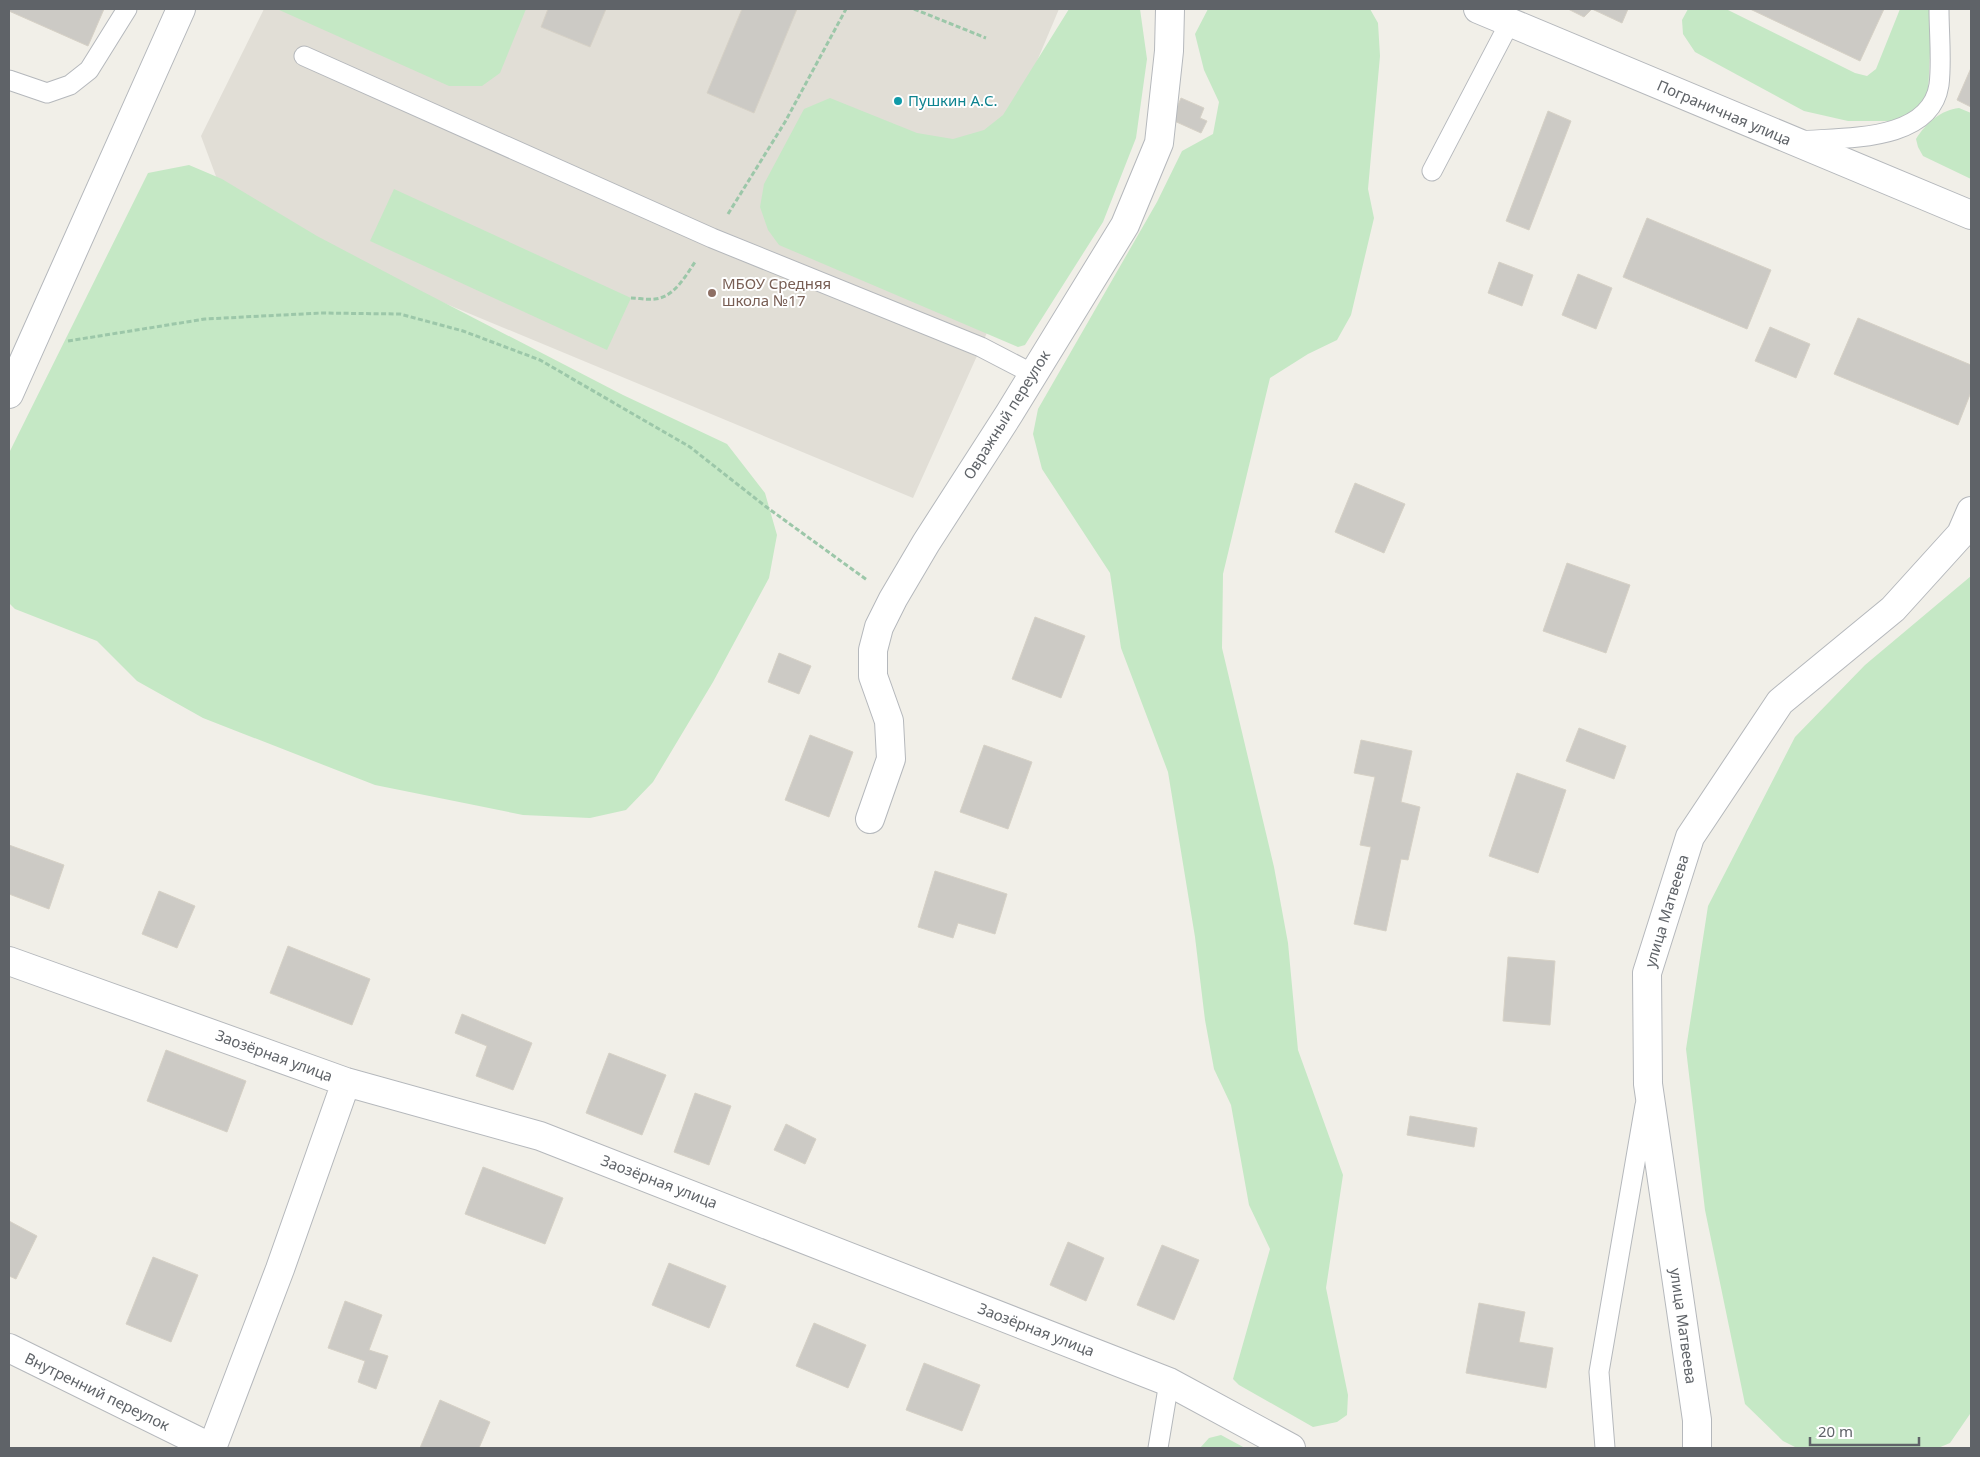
<svg xmlns="http://www.w3.org/2000/svg" width="1980" height="1457" viewBox="0 0 1980 1457" font-family="'Noto Sans',sans-serif">
<style>
.education{fill:#e1ded6}
.green{fill:#c5e8c5}
.building{fill:#cccac5;stroke:#d6d1c6}
.lines{fill:none;stroke-linecap:round;stroke-linejoin:round}
.lane-casing{stroke:#b5b8bc;stroke-width:21}
.street-casing{stroke:#b5b8bc;stroke-width:30}
.path{stroke:#9cc7a9;stroke-width:3;stroke-dasharray:5 2.5;stroke-linecap:butt}
.lane{stroke:#fff;stroke-width:19}
.street{stroke:#fff;stroke-width:28}
.culture-dot{fill:#0f9aa8;stroke:#fff;stroke-width:2}
.education-dot{fill:#8d6e63;stroke:#fff;stroke-width:2}
.labels{text-anchor:middle;stroke-width:4;stroke-linejoin:round;paint-order:stroke}
.culture-label{font-size:15px;fill:#0d838f;stroke:#fff;text-anchor:start}
.street-label{font-size:15px;fill:#5f6368;stroke:#fff}
.education-label{font-size:15px;fill:#785e54;stroke:#fff;text-anchor:start}
</style>
<rect width="100%" height="100%" fill="#f1efe8"/>
<path class="education" d="M 264,9 L 1059,9 L 996,158 L 1025,240 L 981,347 L 913,498 L 230,214 L 201,136 Z"/>
<path class="green" d="M 277,9 L 526,9 L 500,73 L 482,86 L 449,86 Z
M 1069,9 L 1140,9 L 1147,59 L 1136,138 L 1103,222 L 1025,345 L 1018,347 L 779,245 L 768,230 L 760,207 L 764,184 L 804,109 L 830,98 L 917,133 L 953,139 L 984,130 L 1003,115 Z
M 1208,9 L 1370,9 L 1378,23 L 1380,56 L 1368,189 L 1374,218 L 1351,315 L 1337,340 L 1308,354 L 1270,378 L 1223,574 L 1222,648 L 1274,867 L 1288,943 L 1298,1050 L 1343,1175 L 1326,1288 L 1348,1395 L 1347,1415 L 1337,1422 L 1313,1427 L 1239,1385 L 1233,1379 L 1270,1249 L 1249,1205 L 1231,1105 L 1214,1069 L 1205,1020 L 1195,937 L 1168,772 L 1121,648 L 1110,573 L 1042,469 L 1033,434 L 1038,409 L 1157,202 L 1182,151 L 1213,134 L 1219,102 L 1204,70 L 1195,34 Z
M 1688,9 L 1726,9 L 1855,73 L 1867,76 L 1876,69 L 1900,9 L 1932,9 L 1928,95 L 1910,116 L 1891,121 L 1848,121 L 1804,111 L 1695,52 L 1683,34 L 1682,20 Z
M 1959,108 L 1971,113 L 1971,179 L 1923,156 L 1918,147 L 1916,139 C 1926,123 1941,110 1959,108 Z
M 189,165 L 222,179 L 317,236 L 410,285 L 623,395 L 727,444 L 765,493 L 777,535 L 769,578 L 713,682 L 653,782 L 626,810 L 590,818 L 523,815 L 375,785 L 203,718 L 137,681 L 97,641 L 15,609 L 9,603 L 9,453 L 148,173 Z
M 394,189 L 631,298 L 607,350 L 370,241 Z
M 1971,576 L 1971,1407 L 1970,1414 L 1950,1443 L 1938,1448 L 1797,1448 L 1783,1441 L 1745,1404 L 1705,1210 L 1686,1049 L 1708,906 L 1795,737 L 1865,665 Z
M 1221,1435 L 1245,1448 L 1200,1448 L 1209,1438 Z"/>
<path class="building" d="M 9,9 L 104,9 L 88,46 L 9,11 Z
M 548,9 L 606,9 L 590,47 L 541,27 Z
M 742,9 L 797,9 L 754,113 L 707,93 Z
M 1568,9 L 1628,9 L 1622,23 L 1592,9 L 1584,17 Z
M 1750,9 L 1884,9 L 1860,61 Z
M 1971,68 L 1971,107 L 1957,100 Z
M 1181,98 L 1204,108 L 1200,118 L 1207,121 L 1201,133 L 1172,120 Z
M 1548,111 L 1571,121 L 1529,230 L 1506,221 Z
M 1647,218 L 1771,270 L 1747,329 L 1623,277 Z
M 1499,262 L 1533,275 L 1522,306 L 1488,293 Z
M 1578,274 L 1612,288 L 1596,329 L 1562,315 Z
M 1858,318 L 1971,365 L 1971,392 L 1958,425 L 1834,374 Z
M 1770,327 L 1810,344 L 1796,378 L 1755,361 Z
M 1355,483 L 1405,504 L 1384,553 L 1335,532 Z
M 1567,563 L 1630,585 L 1606,653 L 1543,631 Z
M 1035,617 L 1085,636 L 1061,698 L 1012,679 Z
M 779,653 L 811,666 L 799,694 L 768,682 Z
M 1579,728 L 1626,746 L 1614,779 L 1566,761 Z
M 810,735 L 853,752 L 829,817 L 785,800 Z
M 1361,740 L 1412,751 L 1401,802 L 1420,807 L 1408,860 L 1401,859 L 1386,931 L 1354,924 L 1371,847 L 1360,845 L 1375,777 L 1354,773 Z
M 984,745 L 1032,762 L 1008,829 L 960,812 Z
M 1517,773 L 1566,790 L 1538,873 L 1489,856 Z
M 9,845 L 64,865 L 49,909 L 9,894 Z
M 935,871 L 1007,894 L 995,934 L 958,923 L 953,938 L 918,927 Z
M 159,891 L 195,906 L 177,948 L 142,934 Z
M 288,946 L 370,979 L 352,1025 L 270,993 Z
M 1508,957 L 1555,961 L 1550,1025 L 1503,1021 Z
M 462,1014 L 532,1043 L 513,1090 L 476,1076 L 487,1046 L 455,1033 Z
M 166,1050 L 246,1081 L 227,1132 L 147,1101 Z
M 609,1053 L 666,1075 L 642,1135 L 586,1113 Z
M 695,1093 L 731,1106 L 709,1165 L 674,1152 Z
M 1410,1116 L 1477,1128 L 1474,1147 L 1407,1135 Z
M 786,1124 L 816,1139 L 805,1164 L 774,1150 Z
M 483,1167 L 563,1198 L 545,1244 L 465,1214 Z
M 9,1221 L 37,1236 L 16,1279 L 9,1276 Z
M 1068,1242 L 1104,1258 L 1086,1301 L 1050,1285 Z
M 1162,1245 L 1199,1260 L 1174,1320 L 1137,1305 Z
M 153,1257 L 198,1275 L 171,1342 L 126,1324 Z
M 669,1263 L 726,1286 L 709,1328 L 652,1305 Z
M 345,1301 L 382,1315 L 369,1350 L 388,1356 L 376,1389 L 358,1382 L 365,1361 L 328,1348 Z
M 1479,1303 L 1525,1312 L 1519,1342 L 1553,1348 L 1546,1388 L 1466,1373 Z
M 814,1323 L 866,1345 L 848,1388 L 796,1366 Z
M 924,1363 L 980,1385 L 962,1431 L 906,1410 Z
M 440,1400 L 490,1422 L 479,1448 L 420,1448 Z"/>
<g class="lines">
<g class="lane-casing">
<path id="lane" d="M 304,56 L 712,238 L 981,347 L 1033,374
M 9,80 L 47,93 L 70,85 L 89,70 L 127,9
M 1799,141 C 1843,137 1930,143 1939,85 C 1942,61 1939,34 1939,9
M 1432,171 L 1510,22
M 1158,1448 L 1169,1382
M 1605,1448 L 1599,1372 L 1645,1105"/>
</g>
<g class="street-casing">
<path id="street" d="M 1478,9 L 1971,215
M 9,394 L 181,9
M 870,819 L 891,759 L 889,721 L 873,676 L 873,650 L 879,627 L 893,599 L 926,543 L 1009,414 L 1125,225 L 1159,143 L 1169,51 L 1170,9
M 9,961 L 346,1082 L 540,1136 L 1169,1382 L 1291,1448
M 9,1348 L 212,1448
M 212,1448 L 280,1269 L 346,1082
M 1697,1448 L 1697,1420 L 1648,1084 L 1647,973 L 1690,837 L 1780,702 L 1893,609 L 1961,534 L 1971,511"/>
</g>
<path class="path" d="M 914,9 L 986,38
M 728,214 L 785,122 L 846,9
M 631,298 C 638,298 647,300 655,299 C 674,297 685,277 695,262
M 68,341 L 205,319 L 321,313 L 400,314 L 463,331 L 540,360 L 690,447 L 765,506 L 867,580"/>
<use href="#lane" class="lane"/>
<use href="#street" class="street"/>
</g>
<circle class="culture-dot" cx="898" cy="101" r="5"/>
<circle class="education-dot" cx="712" cy="293" r="5"/>
<g class="labels">
<g class="culture-label">
<text x="908" y="106">Пушкин А.С.</text>
</g>
<g class="street-label">
<text transform="translate(1724 113) rotate(23)" y="5">Пограничная улица</text>
<text transform="translate(1007 415) rotate(-58)" y="5">Овражный переулок</text>
<text transform="translate(1667 911) rotate(-73)" y="5">улица Матвеева</text>
<text transform="translate(274 1056) rotate(20)" y="5">Заозёрная улица</text>
<text transform="translate(659 1182) rotate(21)" y="5">Заозёрная улица</text>
<text transform="translate(1683 1326) rotate(82)" y="5">улица Матвеева</text>
<text transform="translate(1036 1330) rotate(21)" y="5">Заозёрная улица</text>
<text transform="translate(97 1392) rotate(26)" y="5">Внутренний переулок</text>
</g>
<g class="education-label">
<text x="722" y="289">МБОУ Средняя<tspan x="722" dy="17">школа №17</tspan></text>
</g>
</g>
<rect width="1980" height="1457" fill="none" stroke="#5f6368" stroke-width="20"/>
<path d="M1810 1437v8h109v-8" fill="none" stroke="#5f6368" stroke-width="2.5"/>
<text x="1818" y="1437" font-size="15" fill="#5f6368" stroke="#ffffff" stroke-width="4" paint-order="stroke">20 m</text>
</svg>
